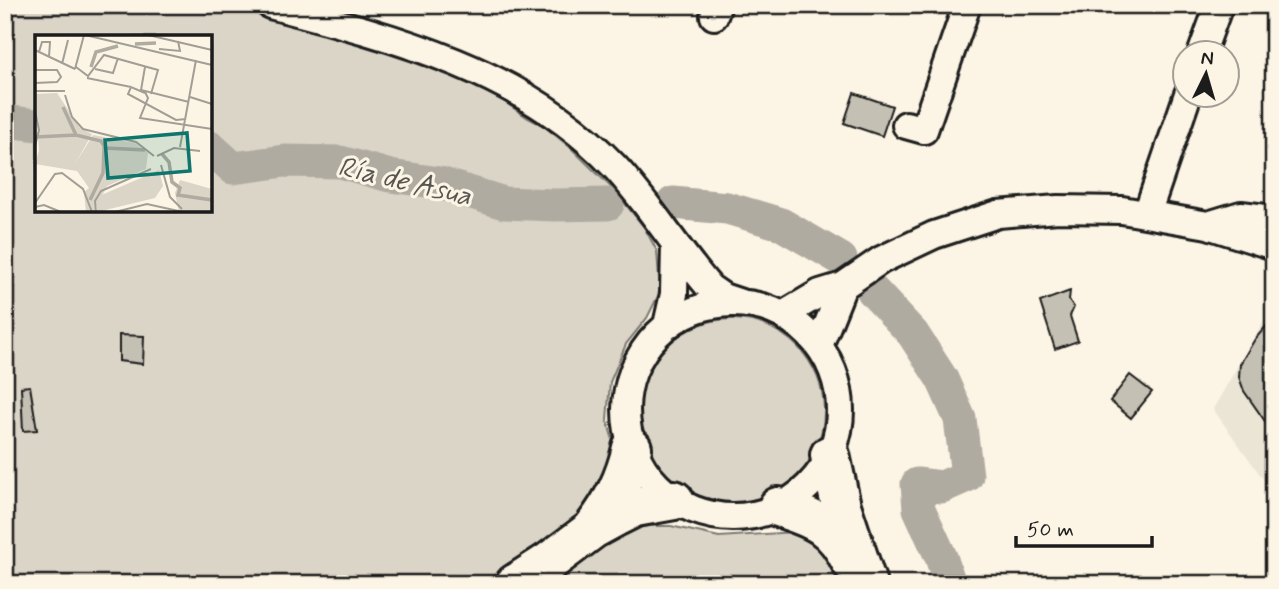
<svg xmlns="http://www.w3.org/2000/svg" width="1279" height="589" viewBox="0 0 1279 589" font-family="Mynerve,sans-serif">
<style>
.built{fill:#ebe5d6}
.green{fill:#dbd5c8;stroke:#7c7872;stroke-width:2;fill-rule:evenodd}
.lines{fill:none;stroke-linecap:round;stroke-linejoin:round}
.river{stroke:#b0aba1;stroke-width:33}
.building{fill:#c4c0b3;stroke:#1c1c1c;stroke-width:2}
.minor-casing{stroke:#1c1c1c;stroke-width:32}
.highway-casing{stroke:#1c1c1c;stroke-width:44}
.minor{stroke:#fcf5e5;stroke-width:26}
.highway{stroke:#fcf5e5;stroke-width:38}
.labels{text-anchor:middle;stroke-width:6;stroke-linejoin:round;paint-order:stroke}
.water-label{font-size:28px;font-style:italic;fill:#575551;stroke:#fcf5e5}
.inset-river{fill:none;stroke:#b0aba1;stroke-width:3.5}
.inset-road{fill:none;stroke:#a29e95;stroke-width:2}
.view{fill:#0f766e;fill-opacity:0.15;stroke:#0f766e;stroke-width:3.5}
.inset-edge{fill:none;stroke:#1c1c1c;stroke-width:3.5}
</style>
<rect width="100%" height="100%" fill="#fcf5e5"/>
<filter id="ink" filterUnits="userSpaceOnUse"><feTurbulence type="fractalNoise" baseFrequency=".0143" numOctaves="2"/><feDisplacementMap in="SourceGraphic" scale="14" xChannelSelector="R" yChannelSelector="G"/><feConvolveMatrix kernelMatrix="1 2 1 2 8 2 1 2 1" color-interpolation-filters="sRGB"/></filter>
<g filter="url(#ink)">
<path class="built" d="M 1274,303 L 1274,494 L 1213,409 Z"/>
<path class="green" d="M 5,5 L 239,5 L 285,18 L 426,64 L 499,98 L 528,118 L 544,126 L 571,148 L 614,190 L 644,227 L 657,251 L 660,292 L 647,318 L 626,344 L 610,382 L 607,420 L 615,447 L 601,502 L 553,542 L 487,584 L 5,584 ZM 37,37 L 210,37 L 210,210 L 37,210 Z
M640 411a92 92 0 1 1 184 0a92 92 0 1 1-184 0Z
M 637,526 L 671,526 L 719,537 L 794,532 L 826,554 L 842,584 L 547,584 L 601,546 Z"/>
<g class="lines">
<path class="river" d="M 5,121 L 37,125
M 210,147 L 233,168 L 285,161 L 340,162 L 390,176 L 440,183 L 504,203 L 554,205 L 608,204
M 673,203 L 727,208 L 781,224 L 841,259
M 873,291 L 913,334 L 942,379 L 960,419 L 967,476 L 942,487 L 917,484 L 919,509 L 941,557 L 950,584"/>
</g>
<path class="building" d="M 854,93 L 892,106 L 882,136 L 844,123 Z
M 1070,291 L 1069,300 L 1074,307 L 1070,316 L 1078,341 L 1055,349 L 1040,302 Z
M 1274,317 L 1274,434 L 1244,391 L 1239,377 L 1240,364 L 1255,339 Z
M 119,335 L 144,336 L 143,364 L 119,361 Z
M 1130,375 L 1152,392 L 1131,418 L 1110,401 Z
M 30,386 L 37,430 L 23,431 L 21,387 Z"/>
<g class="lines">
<g class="minor-casing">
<path id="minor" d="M 270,5 C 393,37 523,70 614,166 C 649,203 676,249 710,288 L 723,297 L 741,303
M 714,16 L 718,5
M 1202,52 L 1219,5
M 906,125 L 924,130 L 967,5
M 1147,214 L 1188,94
M 1208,225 L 1241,215 L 1274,219
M626 410a107 107 0 1 1 214 0a107 107 0 1 1-214 0Z
M 783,315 L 820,293 L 843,286 L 881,260 L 934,235 L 998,214 L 1058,209 L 1122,210 L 1208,225 L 1274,246
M 667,325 L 674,294 L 675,245
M 819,346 L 843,286"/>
</g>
<g class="highway-casing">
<path id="highway" d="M 830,455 L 841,506 L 867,584
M 778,507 C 815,519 834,526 851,562
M 594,527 C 613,502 625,479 632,448
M 515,584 L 549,562 L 593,529 L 615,517 L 635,507 L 674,500"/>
</g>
<use href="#minor" class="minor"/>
<use href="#highway" class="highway"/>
</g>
</g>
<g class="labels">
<g class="water-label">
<text transform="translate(405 180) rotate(13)" y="10">Ría de Asua</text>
</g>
</g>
<g transform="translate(35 35)">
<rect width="177" height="177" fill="#fcf5e5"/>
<path d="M 22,58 L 45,93 L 57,99 L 40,129 L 58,100 L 100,108 L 113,118 L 111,134 L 72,151 L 59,177 L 51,177 L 49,157 L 54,153 L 42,136 L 0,129 L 4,115 L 0,59 ZM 124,135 L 128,151 L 120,163 L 62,177 L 62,162 ZM 145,145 L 177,154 L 177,177 L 144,177 L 140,158 Z" fill="#dbd5c8"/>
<path class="inset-river" d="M 100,9 L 121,8M 56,32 L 61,17 L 83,11M 28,72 L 41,100M 0,102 L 41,100 L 66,106 L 70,113 L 110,115M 127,119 L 134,127 L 137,147 L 145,153 L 143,160 L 177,165M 55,165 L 68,138 L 69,112"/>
<path class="inset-road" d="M 50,0 L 177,30M 113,0 L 177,15M 124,14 L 145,16 L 143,6M 0,15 L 40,34M 4,17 L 7,7 L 15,7 L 14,22M 27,29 L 33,5M 41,32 L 53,41 L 69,20 L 123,35 L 116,59M 110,32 L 106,55 L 154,67M 40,34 L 49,0M 60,34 L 78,38 L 83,23M 0,35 L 22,35 L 26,42 L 22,47 L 0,48M 52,43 L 96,52M 0,56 L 30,56M 110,57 L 113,63 L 105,83 L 177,94M 110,58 L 96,52 L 93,59 L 141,85 L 151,84M 30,60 L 37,82 L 48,94 L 101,107 L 119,121M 155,62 L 177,69M 0,76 L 4,95 L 0,111M 145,112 L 161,25M 122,121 L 139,113 L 165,116M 126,130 L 135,162 L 147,174M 0,168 L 20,139 L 27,138 L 48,154 L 57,177M 0,172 L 9,170 L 26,177M 61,177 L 60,166 L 66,156 L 116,134M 80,177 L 112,169 L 148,177"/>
<path class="view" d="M 152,98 L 155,136 L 73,143 L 70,105 Z"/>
<rect width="177" height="177" class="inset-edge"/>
</g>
<rect width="1279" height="589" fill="none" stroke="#fcf5e5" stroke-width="28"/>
<rect x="14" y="14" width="1251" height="561" fill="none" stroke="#1c1c1c" stroke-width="2.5" filter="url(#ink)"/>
<g transform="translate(1206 74) rotate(5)"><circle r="33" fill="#fcf5e5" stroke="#a29e95" stroke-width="2"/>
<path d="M0-5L12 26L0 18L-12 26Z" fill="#1c1c1c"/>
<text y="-10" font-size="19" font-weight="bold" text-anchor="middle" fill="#1c1c1c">N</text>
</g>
<path d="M1016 536v10h136v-10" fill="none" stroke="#1c1c1c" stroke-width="3.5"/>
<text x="1027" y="536" font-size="21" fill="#1c1c1c" stroke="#fcf5e5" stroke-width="5" paint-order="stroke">50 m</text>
</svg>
